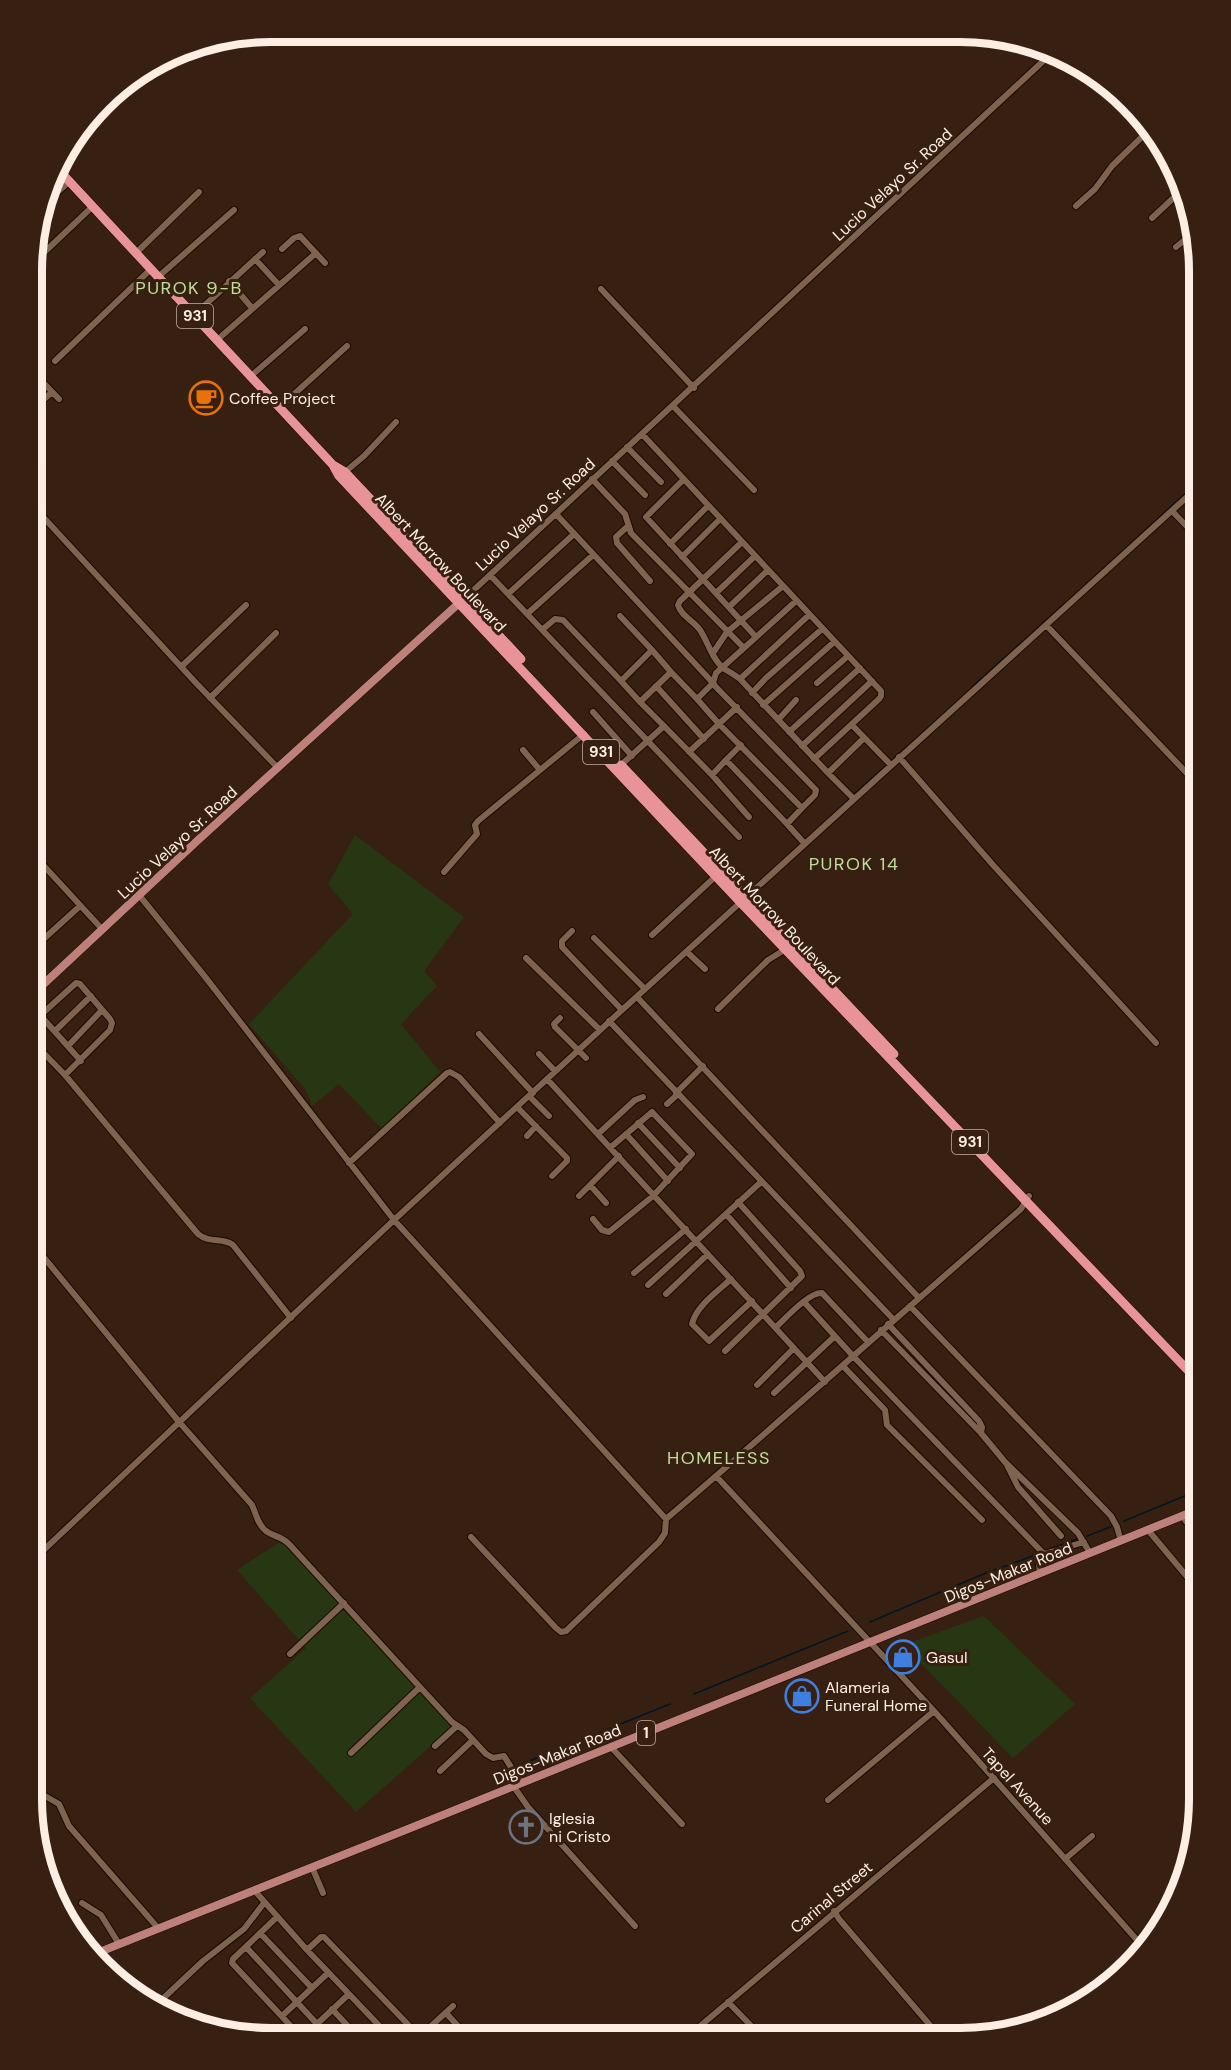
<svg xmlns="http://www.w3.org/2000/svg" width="1231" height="2070" viewBox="0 0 1231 2070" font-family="'DM Sans',sans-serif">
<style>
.green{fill:#273714}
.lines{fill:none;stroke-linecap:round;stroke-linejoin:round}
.stream{stroke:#021622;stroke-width:1.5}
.minor-casing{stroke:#1d0900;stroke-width:8}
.major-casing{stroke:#1d0900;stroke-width:9}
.highway-casing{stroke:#1d0900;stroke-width:10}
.minor{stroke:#7e6351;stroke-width:6}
.major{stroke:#be807b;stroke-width:8}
.highway{stroke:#e89397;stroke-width:9}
.labels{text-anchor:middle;stroke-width:6;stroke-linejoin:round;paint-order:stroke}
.shield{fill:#372011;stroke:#c2b0a4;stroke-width:1.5}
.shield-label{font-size:15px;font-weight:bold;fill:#fdede3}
.street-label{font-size:16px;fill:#fdede3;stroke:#372011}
.poi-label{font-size:16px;fill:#fdede3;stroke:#372011;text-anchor:start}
.neighbourhood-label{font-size:18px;letter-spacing:1.5px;fill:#bfdf98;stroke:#372011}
.rim{fill:none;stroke:#fdede3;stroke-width:8}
</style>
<rect width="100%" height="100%" fill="#372011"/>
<path class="green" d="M 355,835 L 464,917 L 424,971 L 437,986 L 401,1024 L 440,1072 L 382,1129 L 339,1084 L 312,1106 L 306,1090 L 249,1024 L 353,914 L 328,884 Z
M 283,1540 L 456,1724 L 356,1812 L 250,1698 L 306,1648 L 237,1570 Z
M 984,1616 L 1075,1704 L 1013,1758 L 903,1645 Z"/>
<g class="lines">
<path class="stream" d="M 1068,601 L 1199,481
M 972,687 L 1062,606
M 892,760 L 962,697
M 854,794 L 886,766
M 841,807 L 849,799
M 1124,1521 L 1199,1490
M 1087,1536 L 1113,1526
M 41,1548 L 90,1502
M 1050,1549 L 1077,1539
M 870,1622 L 981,1575 L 1038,1554
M 694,1694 L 848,1631
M 517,1766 L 670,1704"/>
<g class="minor-casing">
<path id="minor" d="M 1106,81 L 1154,133
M 45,203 L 70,181
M 1076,206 L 1095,189 L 1112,166 L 1150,129
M 1152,218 L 1183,189
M 1176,247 L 1192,234
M 282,249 L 294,238 L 300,236 L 325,263
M 136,253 L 199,192
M 255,259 L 279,285
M 33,263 L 93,206
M 158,277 L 234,210
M 229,281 L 252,308
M 601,289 L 694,388
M 194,315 L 263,252
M 217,340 L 316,253
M 55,361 L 151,269
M 33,372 L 59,399
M 251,376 L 305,329
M 673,406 L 754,490
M 280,407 L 347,346
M 33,409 L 52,392
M 642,434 L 881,691 L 881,696 L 879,699 L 814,759
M 627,447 L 661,482
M 612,461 L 645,495
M 345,472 L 364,456 L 396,422
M 592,479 L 625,514 L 631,533 L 744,648 L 796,601
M 683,480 L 646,517 L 756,637
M 33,506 L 196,683 L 278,768
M 1172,511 L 1199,539
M 556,514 L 713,683 L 716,673 L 744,648
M 628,526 L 616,537 L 617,543 L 650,581
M 574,534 L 508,594 L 739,837
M 742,542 L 680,601 L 678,605 C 681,616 694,621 700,630 C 708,642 712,659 723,668 C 729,672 734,674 740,679 L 828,773 L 864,738
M 670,544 L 708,506
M 682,557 L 720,519
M 490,575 L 508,594
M 716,593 L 755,556
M 463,600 L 1054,51
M 729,607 L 768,570
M 527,614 L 593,555
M 620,616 L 652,650
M 1046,625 L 1199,786
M 543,629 L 555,619 L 563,620 L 621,681
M 713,653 L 727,632 L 783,586
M 181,667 L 246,605
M 740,679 L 809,615
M 817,683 L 848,656
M 656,686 L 704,739
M 752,693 L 766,678 L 822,629
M 210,698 L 276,633
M 640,702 L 621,681 L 652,650 L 671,672
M 763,705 L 834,642
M 593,712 L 632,756
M 778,720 L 796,700
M 852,725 L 891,765
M 664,726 L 640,702 L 671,672 L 697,699
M 789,732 L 860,668
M 802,746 L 872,681
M 523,750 L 540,770
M 689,752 L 719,724 L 802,808 L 815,795 L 816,790 L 715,686 L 713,683 L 697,699 L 719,724 L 737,707
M 899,757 L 993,865 L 1156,1043
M 726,760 L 741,745
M 621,765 L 664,726 L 712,775 L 749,817
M 828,773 L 853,798
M 712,775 L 726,760 L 787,824 L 802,808
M 787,824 L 805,844
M 33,854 L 102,929
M 33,871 L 41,863
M 444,872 L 477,834 L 475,825 L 478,821 L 584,734
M 139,895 L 206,978 L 394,1220 L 666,1519
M 572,931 L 562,941 L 562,947 L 622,1010
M 652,935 L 716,876
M 594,938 L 645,989
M 37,945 L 80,906
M 687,952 L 705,969
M 526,958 L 600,1030
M 637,997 L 919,1298
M 718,1009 L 768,960 L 786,949
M 40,1015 L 81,1061
M 560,1018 L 554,1024 L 555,1027 L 586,1058
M 609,1021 L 894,1320
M 33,1022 L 76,983 L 80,984 L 110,1019 L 112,1023 L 110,1030 L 65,1075
M 55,1031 L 91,996
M 479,1034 L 533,1093
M 32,1041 L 65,1075 L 198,1234 C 210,1244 222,1237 233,1245 L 291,1318
M 68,1046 L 102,1010
M 539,1054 L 555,1071
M 547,1079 L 825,1382
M 676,1093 L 703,1066
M 529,1096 L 549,1116
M 667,1104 L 678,1094
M 517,1107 L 567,1158 L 567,1161 L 552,1176
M 638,1123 L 680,1168
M 598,1134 L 635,1100 L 643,1097
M 626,1134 L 668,1181
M 527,1136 L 536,1126
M 349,1163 L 447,1073 L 450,1072 L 459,1077 L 500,1123
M 590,1185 L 606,1203
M 579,1196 L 619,1156
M 726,1214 L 791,1288
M 593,1219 L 602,1230 L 609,1232 L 653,1196 L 692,1154 L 652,1112 L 611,1147
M 32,1243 L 180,1423 L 252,1505 C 256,1514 258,1525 266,1531 C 274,1537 281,1536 289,1544 L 452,1722 L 464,1730 L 486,1754 L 493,1758 L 504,1756 L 521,1783
M 634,1273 L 686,1229
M 731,1279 C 718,1291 696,1306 692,1324 L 709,1341 L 752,1301
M 648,1285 L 761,1182
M 666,1294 L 708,1254
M 804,1302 L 853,1356 L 1044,1554 L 1084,1542
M 910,1306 L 1111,1516 L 1117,1527 L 1121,1541
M 888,1324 L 979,1421 L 982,1427 L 981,1433
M 776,1327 C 786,1318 809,1292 822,1293 L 868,1342
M 881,1330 L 981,1433 L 1005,1462 L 1078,1533 L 1090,1553
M 725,1351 L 802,1276 L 800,1271 L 738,1202
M 843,1366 L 885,1410 L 887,1425 L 982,1520
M 757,1385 L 794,1348
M 774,1393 L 835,1336
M 1007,1465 L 1018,1487 L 1061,1536
M 716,1476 L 934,1711 L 1145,1949
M 1182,1516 L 1199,1538
M 1148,1530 L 1199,1591
M 471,1537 L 556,1628 L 561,1632 L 566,1631 L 659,1542 L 665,1533 L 666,1519 C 785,1417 903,1312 1021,1209 L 1029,1196
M 32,1561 L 394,1220 L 622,1010 L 1199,486
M 1040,1573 L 1038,1557 L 1044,1554
M 1199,1652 L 1195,1642 L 1199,1632
M 290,1654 L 344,1603
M 435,1746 L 457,1726
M 611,1747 L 682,1824
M 351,1753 L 420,1687
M 440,1771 L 473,1740
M 514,1787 L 528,1807 L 635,1926
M 828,1800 L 934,1711
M 32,1801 L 40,1796 L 45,1796 L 59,1804 L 69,1826 L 158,1928
M 1065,1859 L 1092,1836
M 312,1867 L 323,1893
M 254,1890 L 307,1950 L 390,2037
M 82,1903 L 101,1915 L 119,1944
M 834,1911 L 839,1919 L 941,2038
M 277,1917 L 233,1959 L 232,1963 L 301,2037
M 66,1919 L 72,1929
M 260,1933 L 312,1988
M 246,1947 L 329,2037
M 307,1950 L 321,1937 L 324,1937 L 419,2036
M 728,2002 L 763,2038
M 155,2006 L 203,1961 L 244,1929 L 264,1903
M 332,2009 L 358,2037
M 446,2013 L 468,2037
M 282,2016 L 328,1973
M 317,2024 L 349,1994
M 432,2025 L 442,2037
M 419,2037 L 453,2006
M 686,2038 L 994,1778"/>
</g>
<g class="major-casing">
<path id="major" d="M 33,994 L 197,841 L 458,604
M 92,1955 L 408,1829 L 1199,1509"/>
</g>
<g class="highway-casing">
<path id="highway" d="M 56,167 L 333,465 L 339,476 L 740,902 L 1199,1382
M 335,466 L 345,472 L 521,659
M 621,765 L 894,1054"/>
</g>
<use href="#minor" class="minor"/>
<use href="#major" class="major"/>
<use href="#highway" class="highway"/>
</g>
<defs>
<g id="cafe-ring" transform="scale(1.725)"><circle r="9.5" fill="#372011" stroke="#e8710a" stroke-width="1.5"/><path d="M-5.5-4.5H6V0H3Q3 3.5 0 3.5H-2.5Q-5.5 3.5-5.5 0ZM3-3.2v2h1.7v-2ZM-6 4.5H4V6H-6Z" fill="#e8710a"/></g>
<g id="shop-ring" transform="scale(1.725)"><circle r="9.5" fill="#372011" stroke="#3f7fe0" stroke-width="1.5"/><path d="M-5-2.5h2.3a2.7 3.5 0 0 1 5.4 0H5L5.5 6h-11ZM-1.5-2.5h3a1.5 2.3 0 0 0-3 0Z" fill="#3f7fe0"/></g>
<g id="church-ring" transform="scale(1.725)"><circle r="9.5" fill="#372011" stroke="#6b7280" stroke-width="1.5"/><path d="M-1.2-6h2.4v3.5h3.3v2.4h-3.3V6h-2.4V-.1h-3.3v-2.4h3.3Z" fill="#6b7280"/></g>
</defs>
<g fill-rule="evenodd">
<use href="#cafe-ring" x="206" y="398"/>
<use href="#shop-ring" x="903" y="1657"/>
<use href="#shop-ring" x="802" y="1696"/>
<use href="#church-ring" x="526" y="1827"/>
</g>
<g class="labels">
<g class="shield">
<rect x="177" y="304" width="36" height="24" rx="4.5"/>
<rect x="583" y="740" width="36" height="24" rx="4.5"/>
<rect x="952" y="1130" width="36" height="24" rx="4.5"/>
<rect x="637" y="1721" width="18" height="24" rx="4.5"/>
</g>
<g class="shield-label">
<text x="195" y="321">931</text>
<text x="601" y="757">931</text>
<text x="970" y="1147">931</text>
<text x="646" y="1738">1</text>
</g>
<g class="street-label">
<text transform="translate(892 184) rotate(-43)" y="6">Lucio Velayo Sr. Road</text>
<text transform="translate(535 514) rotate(-43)" y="6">Lucio Velayo Sr. Road</text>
<text transform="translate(441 562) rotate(47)" y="6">Albert Morrow Boulevard</text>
<text transform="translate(177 842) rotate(-43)" y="6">Lucio Velayo Sr. Road</text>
<text transform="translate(775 915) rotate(47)" y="6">Albert Morrow Boulevard</text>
<text transform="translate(1008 1572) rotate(-22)" y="6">Digos-Makar Road</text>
<text transform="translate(557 1754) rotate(-22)" y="6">Digos-Makar Road</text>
<text transform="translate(1018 1786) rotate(48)" y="6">Tapel Avenue</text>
<text transform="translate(831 1897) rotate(-40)" y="6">Carinal Street</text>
</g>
<g class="poi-label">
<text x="229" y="404">Coffee Project</text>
<text x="926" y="1663">Gasul</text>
<text x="825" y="1693">Alameria<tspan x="825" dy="18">Funeral Home</tspan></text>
<text x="549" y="1824">Iglesia<tspan x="549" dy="18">ni Cristo</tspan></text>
</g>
<g class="neighbourhood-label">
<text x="189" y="294">PUROK 9-B</text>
<text x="854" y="870">PUROK 14</text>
<text x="719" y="1464">HOMELESS</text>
</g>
</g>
<path d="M0 0H1231V2070H0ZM271 42H960A229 229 0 0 1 1189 271V1799A229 229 0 0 1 960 2028H271A229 229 0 0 1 42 1799V271A229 229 0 0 1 271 42Z" fill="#372011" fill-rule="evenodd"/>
<path class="rim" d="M271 42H960A229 229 0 0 1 1189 271V1799A229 229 0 0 1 960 2028H271A229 229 0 0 1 42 1799V271A229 229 0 0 1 271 42Z"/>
</svg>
